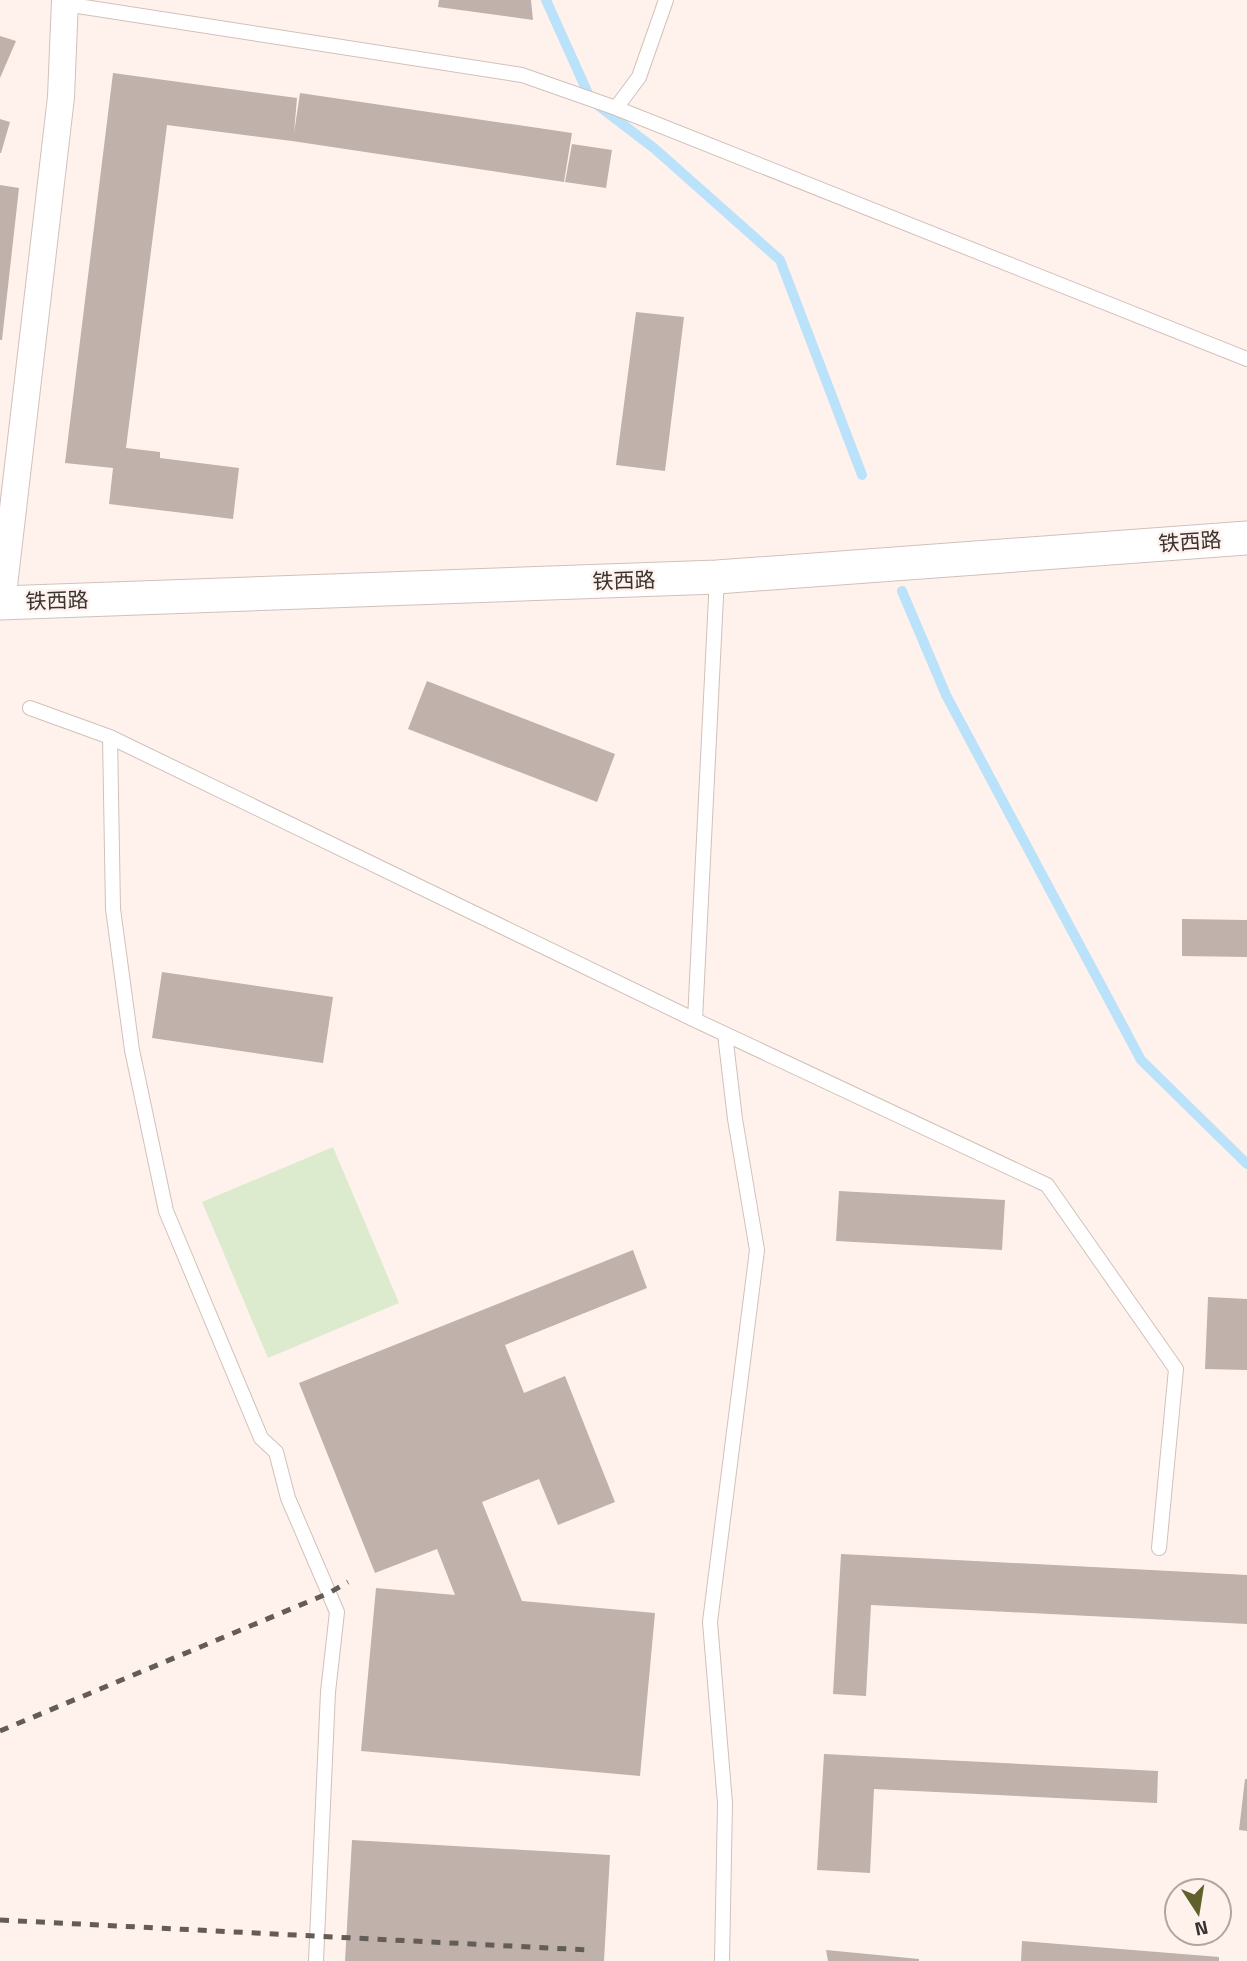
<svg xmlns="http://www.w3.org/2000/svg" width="1247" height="1961" viewBox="0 0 1247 1961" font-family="'Titillium Web','Noto Sans SC',sans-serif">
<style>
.green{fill:#dcebcd}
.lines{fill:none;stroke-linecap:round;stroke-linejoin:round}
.stream{stroke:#bae2fa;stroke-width:10}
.building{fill:#c0b1ab}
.service-casing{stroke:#d0c1ba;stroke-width:16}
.minor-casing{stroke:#d0c1ba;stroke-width:28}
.tertiary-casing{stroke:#d0c1ba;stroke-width:35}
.service{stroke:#fff;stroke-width:14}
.minor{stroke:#fff;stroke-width:26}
.tertiary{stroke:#fff;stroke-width:33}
.rail{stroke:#635c59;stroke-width:5;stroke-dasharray:9 9;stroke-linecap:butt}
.labels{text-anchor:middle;stroke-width:5;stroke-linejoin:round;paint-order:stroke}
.street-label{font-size:21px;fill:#383230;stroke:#fff2ed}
</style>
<rect width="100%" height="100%" fill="#fff2ed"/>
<path class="green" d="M 333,1147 L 399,1303 L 268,1358 L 202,1202 Z"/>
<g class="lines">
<path class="stream" d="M 546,0 L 591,100 L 655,149 L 780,260 L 862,475
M 902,591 L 946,695 L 1141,1060 L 1247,1164"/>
</g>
<path class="building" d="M 439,0 L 531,0 L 533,20 L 438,7 Z
M 0,36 L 16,41 L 0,78 Z
M 113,73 L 297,98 L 294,133 L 300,93 L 572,133 L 564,182 L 292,141 L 167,125 L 126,448 L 160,452 L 160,458 L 239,468 L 233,519 L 109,504 L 113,468 L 65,463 Z
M 0,119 L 10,122 L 1,153 L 0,153 Z
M 572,144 L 612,150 L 606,188 L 565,182 Z
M 0,185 L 19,188 L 2,340 L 0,340 Z
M 636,312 L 684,317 L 665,471 L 616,465 Z
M 427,681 L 615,754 L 597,802 L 408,729 Z
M 1182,919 L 1247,920 L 1247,957 L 1182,956 Z
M 162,972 L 333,997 L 323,1063 L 152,1038 Z
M 839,1191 L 1005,1200 L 1002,1250 L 836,1241 Z
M 633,1250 L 647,1288 L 505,1345 L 524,1393 L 565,1376 L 615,1502 L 558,1525 L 539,1479 L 482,1502 L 522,1601 L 655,1613 L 640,1776 L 361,1751 L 376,1588 L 455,1595 L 437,1549 L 375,1573 L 299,1383 Z
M 1208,1297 L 1247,1299 L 1247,1370 L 1205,1369 Z
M 841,1554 L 1247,1575 L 1247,1624 L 871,1605 L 866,1696 L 833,1694 Z
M 824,1754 L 1158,1771 L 1157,1803 L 874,1789 L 870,1873 L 817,1870 Z
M 1245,1779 L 1247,1779 L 1247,1831 L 1239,1830 Z
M 352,1840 L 610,1855 L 604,1961 L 345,1961 Z
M 1022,1941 L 1219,1957 L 1219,1961 L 1021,1961 Z
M 826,1950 L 919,1959 L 919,1961 L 828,1961 Z"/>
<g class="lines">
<g class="service-casing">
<path id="service" d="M 65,4 L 522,75 L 616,108 L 639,77 L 666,0
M 616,108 L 1247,359
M 30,708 L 110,737 L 695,1020 L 1047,1185 L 1176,1369 L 1159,1548
M 110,737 L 113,909 L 132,1050 L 166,1211 L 261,1438 L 276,1452 L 288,1498 L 337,1612 L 328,1692 L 316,1961
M 695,1020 L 717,577
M 722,1961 L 725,1803 L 710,1622 L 757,1250 L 735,1119 L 725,1034"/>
</g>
<g class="minor-casing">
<path id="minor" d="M 2,603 L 61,97 L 65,0"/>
</g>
<g class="tertiary-casing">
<path id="tertiary" d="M 0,603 L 717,577 L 1247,538"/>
</g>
<use href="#service" class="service"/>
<use href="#minor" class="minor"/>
<use href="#tertiary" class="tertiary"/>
<path class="rail" d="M 0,1731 L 329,1593 L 348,1582
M 0,1920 L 589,1950"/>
</g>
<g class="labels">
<g class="street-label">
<text transform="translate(1190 542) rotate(-4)" y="7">铁西路</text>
<text transform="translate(624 581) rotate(-2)" y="7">铁西路</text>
<text transform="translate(57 601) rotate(-2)" y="7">铁西路</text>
</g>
</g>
<g transform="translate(1198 1912) rotate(168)"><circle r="33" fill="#fff2ed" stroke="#afa5a1" stroke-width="2"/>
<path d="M0-5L12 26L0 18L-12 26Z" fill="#60602d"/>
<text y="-10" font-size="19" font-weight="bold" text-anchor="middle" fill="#383230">N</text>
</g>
</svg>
